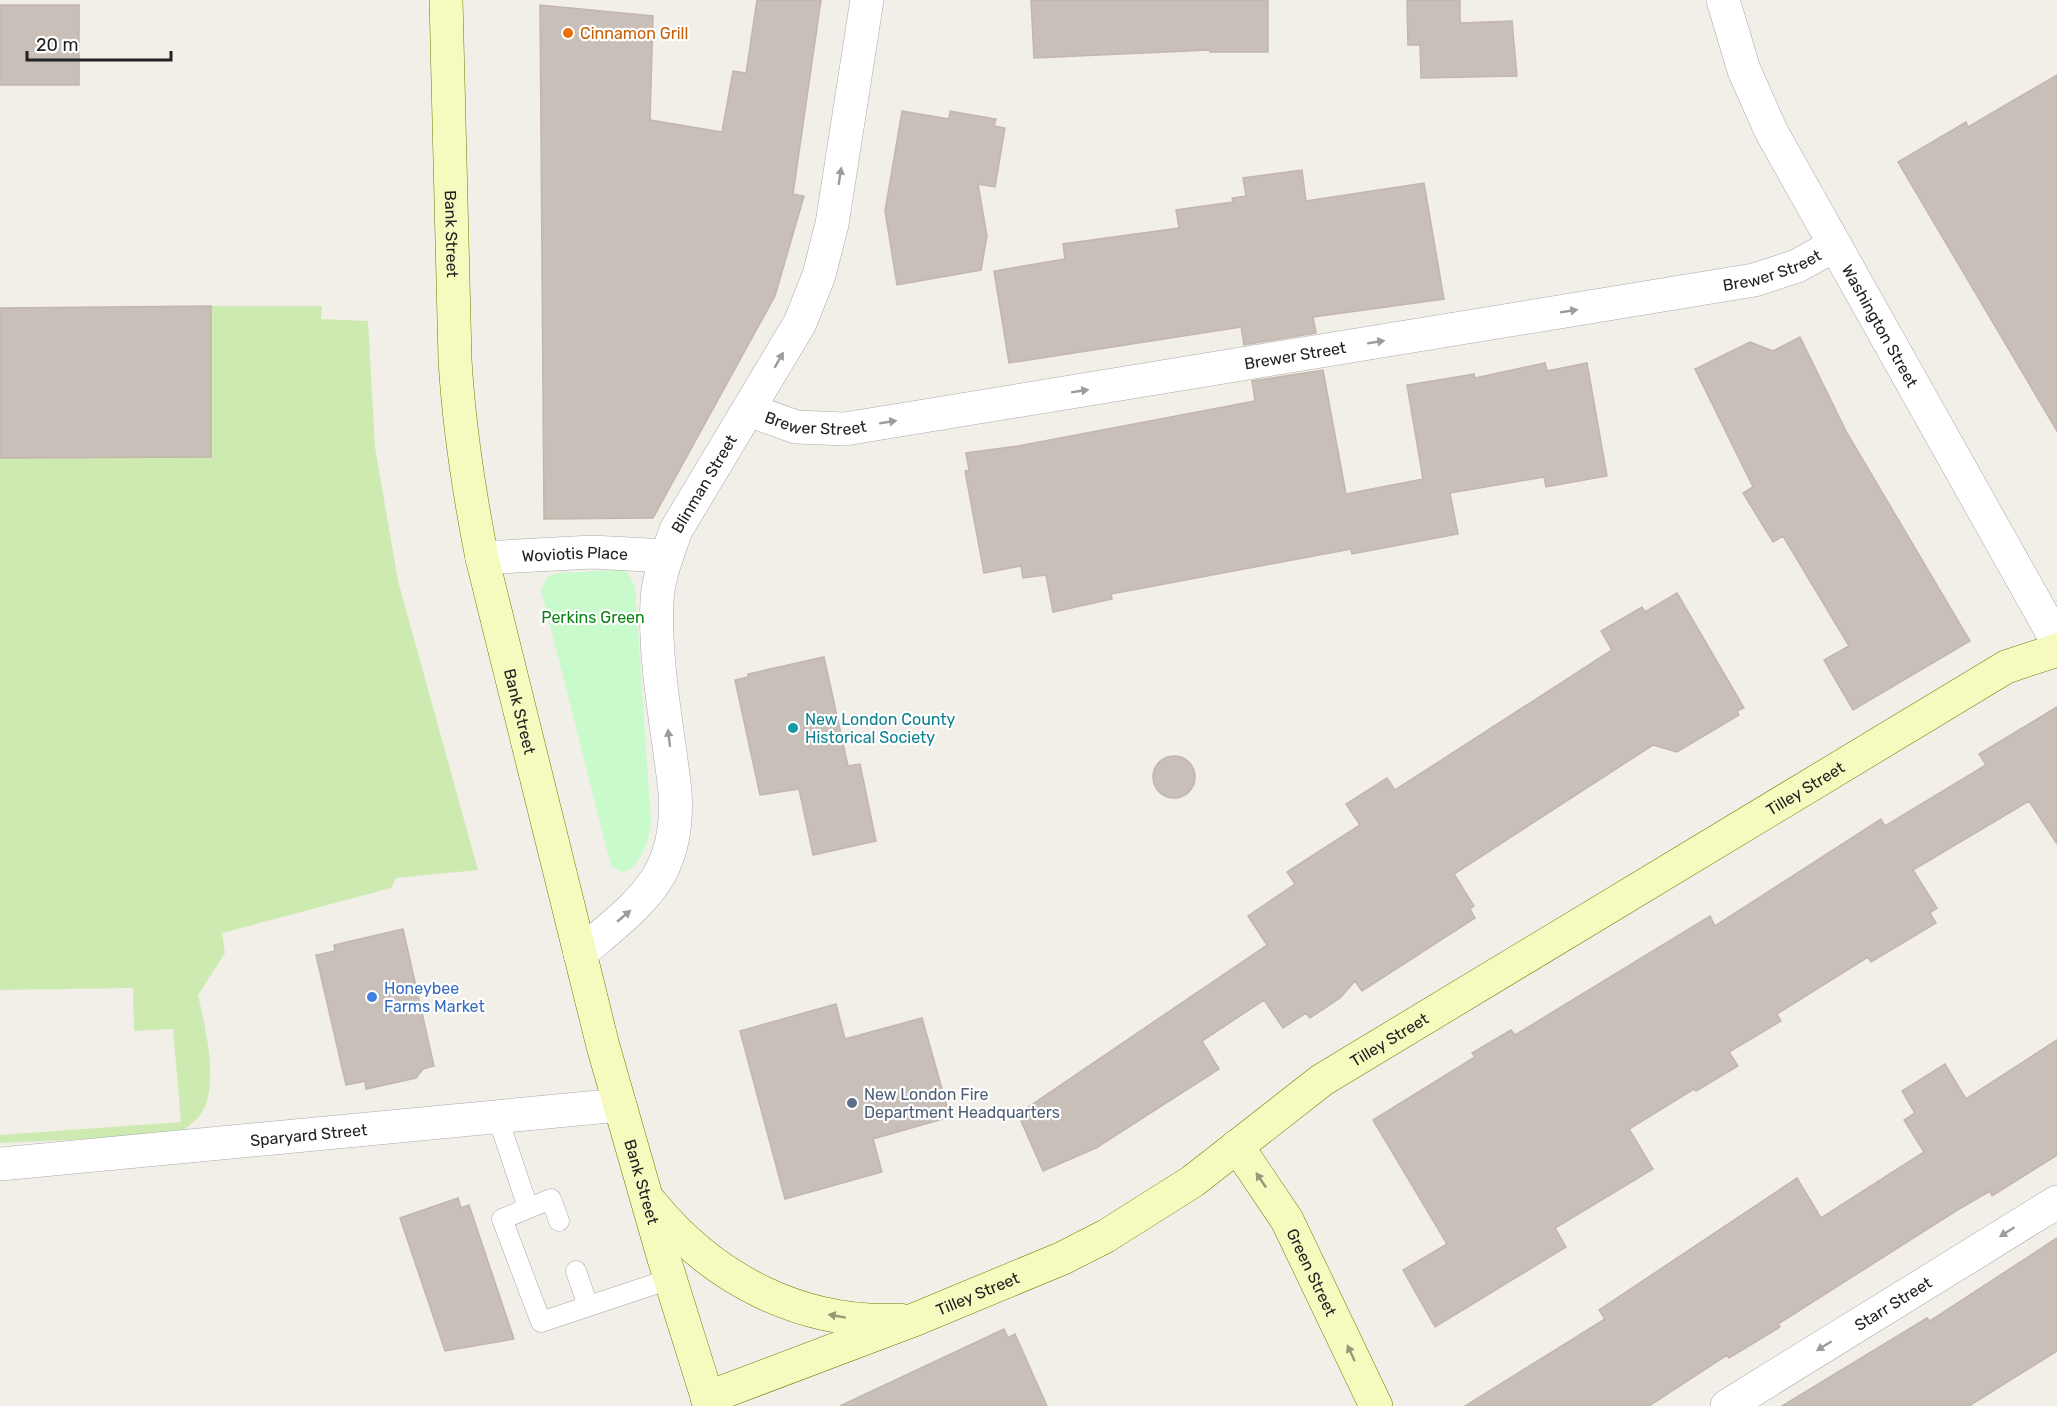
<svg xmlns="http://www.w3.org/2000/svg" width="2057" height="1406" viewBox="0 0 2057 1406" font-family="Rubik,sans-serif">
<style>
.grass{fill:#cdebb0}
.park{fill:#c8facc}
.building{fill:#c7bfb8;stroke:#c4b6ab;stroke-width:1.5}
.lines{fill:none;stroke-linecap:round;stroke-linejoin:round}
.service-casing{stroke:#a9a9a9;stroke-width:21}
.minor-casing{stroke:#a9a9a9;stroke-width:34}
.secondary-casing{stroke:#707d05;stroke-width:34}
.service{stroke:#fff;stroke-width:20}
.minor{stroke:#fff;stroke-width:33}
.secondary{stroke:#f7fabf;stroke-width:33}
.oneway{fill:#9c9c9c}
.oneway2{fill:#979978}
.food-dot{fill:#e8710a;stroke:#fff;stroke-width:2}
.culture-dot{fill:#0f9aa8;stroke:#fff;stroke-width:2}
.shop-dot{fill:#3f7fe0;stroke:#fff;stroke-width:2}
.service-dot{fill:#5c6f8a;stroke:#fff;stroke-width:2}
.labels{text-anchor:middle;stroke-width:4.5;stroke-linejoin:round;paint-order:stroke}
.food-label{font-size:16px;fill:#c56008;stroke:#fff;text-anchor:start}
.street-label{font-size:16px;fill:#222;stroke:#fff}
.park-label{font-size:16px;fill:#0c8416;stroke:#fff}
.culture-label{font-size:16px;fill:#0d838f;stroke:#fff;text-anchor:start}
.shop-label{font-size:16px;fill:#366cbe;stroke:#fff;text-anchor:start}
.service-label{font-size:16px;fill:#4e5e75;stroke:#fff;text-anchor:start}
</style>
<rect width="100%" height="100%" fill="#f2efe9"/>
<path class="grass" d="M 211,306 L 322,306 L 321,319 L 368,321 L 375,447 L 398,581 L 478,870 L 396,878 L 391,888 L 222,933 L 225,953 L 198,995 C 205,1026 220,1086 201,1114 C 194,1123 185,1129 176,1135 L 0,1143 L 0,1135 L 181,1122 L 173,1029 L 134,1031 L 133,988 L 0,990 L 0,458 Z"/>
<path class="park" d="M 620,570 L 629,574 L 635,587 L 651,820 C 651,836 640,871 621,872 L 611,866 L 541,590 L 547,577 L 558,573 Z"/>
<path class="building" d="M 757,0 L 821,0 L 793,194 L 804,196 L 775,296 L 653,518 L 544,519 L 540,5 L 653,16 L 650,120 L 722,132 L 733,71 L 746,73 Z
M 1031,0 L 1268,0 L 1268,52 L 1210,52 L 1210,50 L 1034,58 Z
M 1407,0 L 1460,0 L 1460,23 L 1512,21 L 1517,76 L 1421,78 L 1420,45 L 1408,45 Z
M 0,5 L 79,5 L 79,85 L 0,85 Z
M 2057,75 L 2057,431 L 1898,162 L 1966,122 L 1968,127 Z
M 902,111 L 949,119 L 950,111 L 996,119 L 994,126 L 1005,128 L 995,187 L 978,184 L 987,236 L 981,270 L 897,285 L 885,211 Z
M 1302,170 L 1306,201 L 1424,183 L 1444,299 L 1313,317 L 1316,333 L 1244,345 L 1241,327 L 1009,363 L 994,271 L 1065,259 L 1063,244 L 1179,228 L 1176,210 L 1233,202 L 1232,198 L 1246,196 L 1243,178 Z
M 211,306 L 211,457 L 0,458 L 0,308 Z
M 1800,337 L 1847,433 L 1970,641 L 1853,710 L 1824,660 L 1849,646 L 1783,536 L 1773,542 L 1743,493 L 1753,487 L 1695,369 L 1750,342 L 1773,351 Z
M 1545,363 L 1547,371 L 1587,363 L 1607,476 L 1546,487 L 1544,477 L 1450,493 L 1458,534 L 1352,554 L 1351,549 L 1111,594 L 1112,599 L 1053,612 L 1046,575 L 1023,578 L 1021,566 L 984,573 L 965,471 L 969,470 L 966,453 L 1018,446 L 1255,401 L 1252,381 L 1323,370 L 1346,494 L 1423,479 L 1407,385 L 1474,374 L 1475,378 Z
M 1677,593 L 1744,708 L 1737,711 L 1739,715 L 1677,752 L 1653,745 L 1454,874 L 1474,906 L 1470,909 L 1475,918 L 1362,991 L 1355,981 L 1340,998 L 1310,1018 L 1306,1013 L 1283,1028 L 1264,1000 L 1202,1041 L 1219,1069 L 1096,1148 L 1043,1171 L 1018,1114 L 1267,945 L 1248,916 L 1295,884 L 1287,872 L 1360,825 L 1346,804 L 1387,778 L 1395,790 L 1612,650 L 1601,631 L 1642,607 L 1645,612 Z
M 824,657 L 848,766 L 860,764 L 876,841 L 813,855 L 799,789 L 760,795 L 735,680 L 748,677 L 748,674 Z
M 2057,707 L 2057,844 L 2029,801 L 1913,870 L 1937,908 L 1930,913 L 1936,923 L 1871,962 L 1868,957 L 1777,1014 L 1781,1021 L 1729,1052 L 1738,1066 L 1696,1091 L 1694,1089 L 1629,1129 L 1653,1169 L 1555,1228 L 1566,1247 L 1435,1327 L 1403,1270 L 1447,1244 L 1373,1120 L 1475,1057 L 1472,1053 L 1511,1030 L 1515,1035 L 1710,916 L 1715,926 L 1881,819 L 1885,826 L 1986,765 L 1979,754 Z
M1153 777a21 21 0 1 1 42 0a21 21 0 1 1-42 0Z
M 403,929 L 434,1066 L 423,1069 L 416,1078 L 366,1089 L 365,1081 L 346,1085 L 316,955 L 335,951 L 334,945 Z
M 836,1004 L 845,1039 L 922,1018 L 950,1117 L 873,1139 L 882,1172 L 785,1199 L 740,1031 Z
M 2057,1040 L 2057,1155 L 1992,1196 L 1990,1191 L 1959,1209 L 1778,1324 L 1780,1327 L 1729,1358 L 1727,1355 L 1649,1406 L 1465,1406 L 1605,1319 L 1599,1310 L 1797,1178 L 1821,1218 L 1924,1152 L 1904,1120 L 1915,1113 L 1902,1091 L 1945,1064 L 1966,1099 Z
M 458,1198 L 461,1208 L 469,1205 L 514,1339 L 445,1351 L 400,1218 Z
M 2057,1238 L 2057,1351 L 1969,1406 L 1782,1406 L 1927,1318 L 1930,1321 Z
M 1004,1329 L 1008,1338 L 1015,1334 L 1047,1406 L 840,1406 Z"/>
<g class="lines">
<g class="service-casing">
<path id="service" d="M 498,1118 L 528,1208
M 559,1221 L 551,1199 L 502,1219 L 541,1322 L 670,1279
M 576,1271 L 588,1306"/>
</g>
<g class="minor-casing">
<g id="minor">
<path id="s1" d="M 1723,0 L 1744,70 L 1771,131 L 2057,641"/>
<path id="s2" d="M 749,410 L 796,427 L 845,429 L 1754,280 L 1797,266 L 1835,245"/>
<path id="s3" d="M 482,558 L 592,552 L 667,556"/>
<path id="s4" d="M 580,954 C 639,903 681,878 675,791 C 668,730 654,662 657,601 C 658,577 668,553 676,530 L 800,323 L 819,275 L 832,224 L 867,0"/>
<path id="s5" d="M 0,1164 L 620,1105"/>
<path id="s6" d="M 1727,1406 L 2057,1202"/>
</g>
</g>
<g class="secondary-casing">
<g id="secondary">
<path id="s7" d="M 446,0 L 455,360 C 459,427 469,492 482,558 L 603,1046 L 664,1259 L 710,1406"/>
<path id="s8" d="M 1237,1146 L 1287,1220 L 1376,1406"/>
<path d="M 652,1204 C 713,1279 801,1325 900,1320"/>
<path id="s9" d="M 707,1398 L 916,1319 L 1063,1258 L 1106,1236 L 1193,1181 L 1322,1080 L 2006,667 L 2057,650"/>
</g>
</g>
<use href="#service" class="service"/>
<use href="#minor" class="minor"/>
<use href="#secondary" class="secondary"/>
</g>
<defs><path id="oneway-solid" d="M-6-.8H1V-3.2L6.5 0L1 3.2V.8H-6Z" transform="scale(1.5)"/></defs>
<g class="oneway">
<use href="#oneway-solid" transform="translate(840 176) rotate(-81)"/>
<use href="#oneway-solid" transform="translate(1569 311) rotate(-9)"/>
<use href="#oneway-solid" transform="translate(1376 342) rotate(-9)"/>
<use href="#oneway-solid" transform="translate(779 360) rotate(-60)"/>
<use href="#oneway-solid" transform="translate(1080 391) rotate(-9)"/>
<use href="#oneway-solid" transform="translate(888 422) rotate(-9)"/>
<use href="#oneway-solid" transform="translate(669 738) rotate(-97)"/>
<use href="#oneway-solid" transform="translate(624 916) rotate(-40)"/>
<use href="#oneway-solid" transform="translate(2007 1232) rotate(148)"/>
<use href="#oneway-solid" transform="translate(1824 1346) rotate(148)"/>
</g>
<g class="oneway2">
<use href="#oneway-solid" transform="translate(1261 1180) rotate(-124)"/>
<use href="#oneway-solid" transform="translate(837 1316) rotate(-170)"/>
<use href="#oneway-solid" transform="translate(1351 1353) rotate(-115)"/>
</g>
<circle class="food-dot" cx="568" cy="33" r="6"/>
<circle class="culture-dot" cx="793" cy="728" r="6"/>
<circle class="shop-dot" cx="372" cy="997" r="6"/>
<circle class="service-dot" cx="852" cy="1103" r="6"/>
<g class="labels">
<g class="food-label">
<text x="580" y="39">Cinnamon Grill</text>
</g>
<g class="street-label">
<text dy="6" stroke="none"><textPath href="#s7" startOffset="234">Bank Street</textPath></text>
<text dy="6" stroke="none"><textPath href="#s2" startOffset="1040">Brewer Street</textPath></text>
<text dy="6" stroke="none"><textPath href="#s1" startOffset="363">Washington Street</textPath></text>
<text dy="6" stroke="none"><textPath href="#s2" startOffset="555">Brewer Street</textPath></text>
<text dy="6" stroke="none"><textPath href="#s2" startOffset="69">Brewer Street</textPath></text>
<text dy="6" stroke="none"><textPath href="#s4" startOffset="518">Blinman Street</textPath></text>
<text dy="6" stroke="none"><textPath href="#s3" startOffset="93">Woviotis Place</textPath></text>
<text dy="6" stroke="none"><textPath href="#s7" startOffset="718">Bank Street</textPath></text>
<text dy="6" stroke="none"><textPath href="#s9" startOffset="1262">Tilley Street</textPath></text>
<text dy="6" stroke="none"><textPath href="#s9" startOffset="776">Tilley Street</textPath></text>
<text dy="6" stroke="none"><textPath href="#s5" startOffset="310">Sparyard Street</textPath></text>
<text dy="6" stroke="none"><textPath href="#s7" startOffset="1204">Bank Street</textPath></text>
<text dy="6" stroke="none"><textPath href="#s8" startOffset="147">Green Street</textPath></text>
<text dy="6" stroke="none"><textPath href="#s9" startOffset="290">Tilley Street</textPath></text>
<text dy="6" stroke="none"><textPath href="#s6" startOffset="195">Starr Street</textPath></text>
</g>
<g class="park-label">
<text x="593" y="623">Perkins Green</text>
</g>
<g class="culture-label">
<text x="805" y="725">New London County<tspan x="805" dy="18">Historical Society</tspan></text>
</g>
<g class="shop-label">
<text x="384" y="994">Honeybee<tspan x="384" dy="18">Farms Market</tspan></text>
</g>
<g class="service-label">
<text x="864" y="1100">New London Fire<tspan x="864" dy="18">Department Headquarters</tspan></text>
</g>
</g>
<path d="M27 51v9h144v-9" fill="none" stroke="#222222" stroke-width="3"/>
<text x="36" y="51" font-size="18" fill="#222222" stroke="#ffffff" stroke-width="4.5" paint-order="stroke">20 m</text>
</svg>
